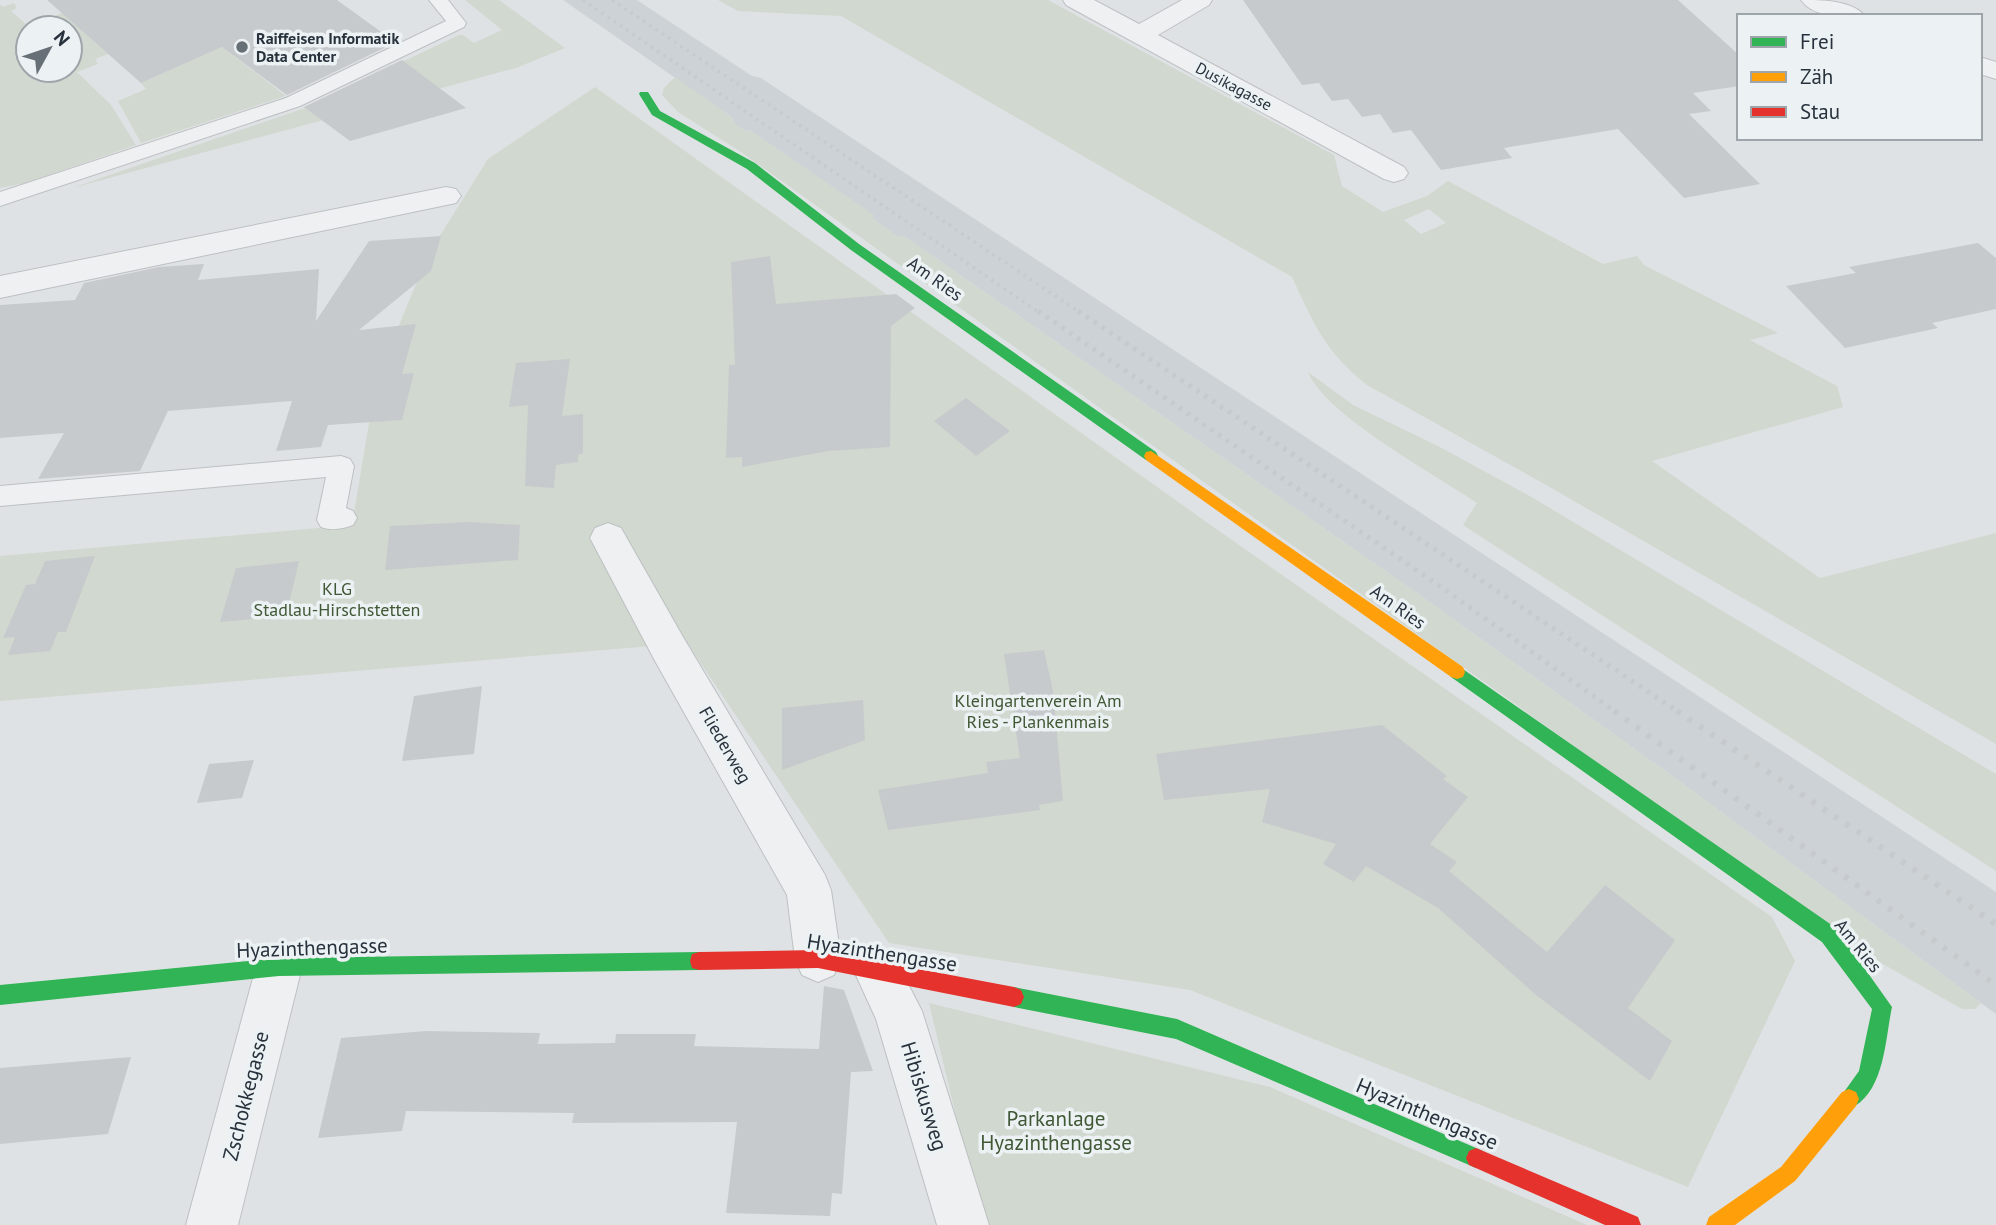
<svg xmlns="http://www.w3.org/2000/svg" width="1996" height="1225" viewBox="0 0 1996 1225" font-family="'PT Sans',sans-serif">
<style>
.built{fill:#cdd2d7}
.green{fill:#d1d8cf;fill-rule:evenodd}
.building{fill:#c7cacc}
.lines{fill:none;stroke-linecap:round;stroke-linejoin:round}
.lane-casing{stroke:#bdc0c2;stroke-width:2}
.street-casing{stroke:#bdc0c2;stroke-width:2}
.lane{fill:#eef0f1;fill-rule:evenodd}
.street{fill:#eef0f1;fill-rule:evenodd}
.fast{fill:#30b455;fill-rule:evenodd}
.slow{fill:#ff9f0a;fill-rule:evenodd}
.jam{fill:#e5322d;fill-rule:evenodd}
.rail-far2{stroke:#c7cacc;stroke-width:3.5;stroke-dasharray:2.5 5;stroke-linecap:butt}
.rail-far1{stroke:#c7cacc;stroke-width:5;stroke-dasharray:3.5 6;stroke-linecap:butt}
.rail{stroke:#c7cacc;stroke-width:6;stroke-dasharray:4.5 9;stroke-linecap:butt}
.poi-dot{fill:#677077;stroke:#ecf1f4;stroke-width:2.5}
.labels{text-anchor:middle;stroke-width:7;stroke-linejoin:round;paint-order:stroke}
.far-poi-label{font-size:16px;font-weight:bold;fill:#27323c;stroke:#ecf1f4;text-anchor:start}
.far-street-label{font-size:16px;fill:#27323c;stroke:#ecf1f4}
.street-label{font-size:18px;fill:#27323c;stroke:#ecf1f4}
.park-label{font-size:18px;fill:#415835;stroke:#ecf1f4}
.near-street-label{font-size:21px;fill:#27323c;stroke:#ecf1f4}
.near-park-label{font-size:21px;fill:#415835;stroke:#ecf1f4}
</style>
<rect width="100%" height="100%" fill="#dfe2e4"/>
<path class="built" d="M 563,0 L 637,0 L 752,76 L 761,78 L 1996,892 L 1996,1014 L 1675,778 L 1417,593 L 904,236 L 897,236 L 873,219 L 873,215 L 751,131 L 743,130 L 735,124 L 733,118 Z"/>
<path class="green" d="M 465,0 L 499,0 L 565,48 L 516,68 L 72,188 L 302,109 L 459,35 L 463,35 L 474,43 L 502,30 Z
M 718,0 L 1048,0 L 1334,155 L 1342,186 L 1383,212 L 1427,196 L 1448,181 L 1603,264 L 1637,256 L 1644,265 L 1778,333 L 1750,340 L 1837,386 L 1843,407 L 1652,461 L 1820,578 L 1996,533 L 1996,744 L 1548,486 L 1367,385 C 1325,352 1314,324 1292,277 L 841,16 L 738,11 ZM 1429,209 L 1446,223 L 1421,234 L 1404,220 Z
M 14,3 L 17,8 L 11,11 L 28,26 L 62,13 L 108,54 L 95,59 L 98,64 L 77,72 L 111,105 L 136,145 L 25,183 L 0,188 L 0,4 L 3,7 ZM 28,28 L 70,28 L 70,70 L 28,70 Z
M 222,47 L 286,96 L 141,143 L 118,101 L 146,89 L 141,83 Z
M 675,77 L 733,118 C 736,128 742,130 751,131 L 874,215 L 873,219 L 897,236 L 904,236 L 1417,593 L 1675,778 L 1981,1003 L 1975,1009 L 1962,1009 L 1867,955 L 741,152 L 678,112 L 662,95 L 664,88 Z
M 595,87 L 1212,526 L 1772,917 L 1795,961 L 1688,1187 L 1190,990 L 889,943 L 687,643 L 0,701 L 0,556 L 352,525 L 376,381 L 428,255 L 488,159 Z
M 1308,372 L 1353,405 L 1438,446 L 1528,495 L 1996,774 L 1996,871 L 1463,525 L 1477,503 C 1436,475 1325,415 1308,372 Z
M 929,1003 L 1270,1087 L 1587,1225 L 982,1225 Z"/>
<path class="building" d="M 47,0 L 337,0 L 384,34 L 375,39 L 386,47 L 287,95 L 222,47 L 141,83 Z
M 1243,0 L 1678,0 L 1739,55 L 1739,86 L 1693,93 L 1711,111 L 1689,114 L 1760,184 L 1684,198 L 1618,129 L 1504,148 L 1512,158 L 1441,170 L 1411,130 L 1393,133 L 1380,114 L 1362,117 L 1348,99 L 1332,101 L 1319,83 L 1302,85 Z
M 402,60 L 466,108 L 350,141 L 304,107 Z
M 441,236 L 431,271 L 359,330 L 416,324 L 402,374 L 414,373 L 402,420 L 328,425 L 321,447 L 276,451 L 292,401 L 168,411 L 140,471 L 38,479 L 64,433 L 0,438 L 0,305 L 75,300 L 84,283 L 159,267 L 204,264 L 198,280 L 319,269 L 316,321 L 369,241 Z
M 1978,243 L 1996,258 L 1996,309 L 1932,323 L 1938,328 L 1845,348 L 1786,286 L 1856,273 L 1849,267 Z
M 770,256 L 776,304 L 896,294 L 915,308 L 891,326 L 890,447 L 828,451 L 742,467 L 742,457 L 726,458 L 729,365 L 735,365 L 731,262 Z
M 570,359 L 562,416 L 583,414 L 583,453 L 578,455 L 578,462 L 556,465 L 554,488 L 525,486 L 528,405 L 509,407 L 516,363 Z
M 966,398 L 1010,431 L 976,456 L 934,421 Z
M 470,522 L 520,525 L 518,560 L 385,570 L 390,526 Z
M 95,556 L 66,632 L 58,632 L 50,651 L 8,655 L 15,637 L 3,638 L 26,585 L 35,584 L 45,561 Z
M 299,561 L 286,616 L 220,622 L 236,568 Z
M 1044,650 L 1053,691 L 1063,801 L 1039,805 L 1040,810 L 888,830 L 878,790 L 988,773 L 986,762 L 1020,758 L 1004,654 Z
M 482,686 L 474,754 L 402,761 L 414,696 Z
M 863,700 L 865,740 L 782,770 L 782,708 Z
M 1382,725 L 1447,776 L 1443,779 L 1468,797 L 1430,844 L 1457,862 L 1449,871 L 1547,952 L 1605,885 L 1675,940 L 1628,1008 L 1672,1041 L 1650,1081 L 1536,995 L 1438,908 L 1366,866 L 1354,882 L 1323,864 L 1336,844 L 1262,822 L 1270,789 L 1164,800 L 1156,754 Z
M 254,760 L 242,798 L 197,803 L 209,764 Z
M 824,986 L 844,990 L 873,1071 L 851,1072 L 842,1194 L 832,1193 L 830,1216 L 726,1213 L 737,1122 L 572,1123 L 574,1113 L 406,1111 L 402,1131 L 318,1138 L 341,1038 L 426,1031 L 540,1033 L 538,1044 L 615,1043 L 616,1034 L 696,1034 L 694,1046 L 819,1049 Z
M 131,1057 L 108,1134 L 0,1144 L 0,1068 Z"/>
<g class="lines">
<g class="lane-casing">
<path id="lane" d="M 429,0 L 448,0 L 466,23 L 464,27 L 300,106 L 0,206 L 0,192 L 286,98 L 446,21 Z
M 341,456 L 350,459 L 354,466 L 346,508 L 353,511 L 357,518 L 353,525 C 342,529 332,531 321,527 L 317,520 L 326,477 L 0,506 L 0,486 Z"/>
</g>
<g class="street-casing">
<path id="street" d="M 1063,0 L 1094,0 L 1139,24 L 1182,0 L 1212,0 L 1209,5 L 1158,35 L 1404,167 L 1408,173 L 1404,179 L 1394,182 L 1384,179 L 1066,5 Z
M 1801,0 C 1821,0 1852,0 1865,16 C 1845,16 1814,19 1801,0 Z
M 1980,57 L 1996,62 L 1996,79 L 1980,74 Z
M 446,187 L 456,189 L 461,196 L 456,203 L 0,298 L 0,276 Z
M 608,523 L 621,528 L 683,637 L 825,875 L 831,890 L 841,959 L 834,975 L 818,982 L 802,975 L 795,959 L 787,895 L 655,661 L 590,538 L 595,528 Z
M 279,944 L 295,951 L 302,967 L 238,1225 L 186,1225 L 256,967 L 263,951 Z
M 877,948 L 893,955 L 922,1011 L 989,1225 L 937,1225 L 876,1019 L 854,971 L 861,955 Z"/>
</g>
<use href="#lane" class="lane"/>
<use href="#street" class="street"/>
<path class="fast" d="M 640,92 L 648,92 L 660,111 L 755,163 L 859,244 L 1156,452 L 1158,456 L 1156,460 L 1146,460 L 851,250 L 747,169 L 652,115 L 639,94 Z
M 1457,665 L 1836,928 L 1892,1007 C 1885,1039 1885,1094 1849,1109 L 1842,1106 L 1839,1099 L 1859,1071 L 1872,1009 L 1822,942 L 1451,677 L 1449,672 L 1451,667 Z
M 699,952 L 706,954 L 708,961 L 706,968 L 699,970 L 279,976 L 0,1005 L 0,985 L 279,958 Z
M 1014,987 L 1177,1019 L 1483,1151 L 1486,1158 L 1483,1165 L 1476,1168 L 1176,1039 L 1014,1007 L 1007,1004 L 1004,997 L 1007,990 Z"/>
<path class="slow" d="M 1151,451 L 1463,667 L 1465,672 L 1463,677 L 1457,679 L 1451,677 L 1146,460 L 1144,456 L 1146,452 Z
M 1849,1089 L 1856,1092 L 1859,1099 L 1856,1106 L 1795,1181 L 1735,1225 L 1706,1225 L 1709,1217 L 1781,1167 L 1842,1092 Z"/>
<path class="jam" d="M 818,950 L 1014,987 L 1021,990 L 1024,997 L 1021,1004 L 1014,1007 L 818,968 L 699,970 L 692,968 L 690,961 L 692,954 L 699,952 Z
M 1476,1148 L 1638,1217 L 1641,1225 L 1605,1225 L 1469,1165 L 1466,1158 L 1469,1151 Z"/>
<path class="rail-far2" d="M 583,0 L 1040,313
M 612,0 L 1081,313"/>
<path class="rail-far1" d="M 1038,311 L 1444,589 L 1617,713
M 1078,311 L 1680,713"/>
<path class="rail" d="M 1614,711 L 1996,985
M 1677,711 L 1996,924"/>
</g>
<circle class="poi-dot" cx="242" cy="47" r="7"/>
<g class="labels">
<g class="far-poi-label">
<text x="256" y="44">Raiffeisen Informatik<tspan x="256" dy="18">Data Center</tspan></text>
</g>
<g class="far-street-label">
<text transform="translate(1234 86) rotate(28)" y="6">Dusikagasse</text>
</g>
<g class="street-label">
<text transform="translate(935 279) rotate(35)" y="6">Am Ries</text>
<text transform="translate(1398 607) rotate(35)" y="6">Am Ries</text>
<text transform="translate(725 745) rotate(60)" y="6">Fliederweg</text>
<text transform="translate(1858 946) rotate(51)" y="6">Am Ries</text>
</g>
<g class="park-label">
<text x="337" y="595">KLG<tspan x="337" dy="21">Stadlau-Hirschstetten</tspan></text>
<text x="1038" y="707">Kleingartenverein Am<tspan x="1038" dy="21">Ries - Plankenmais</tspan></text>
</g>
<g class="near-street-label">
<text transform="translate(312 948) rotate(-2)" y="7">Hyazinthengasse</text>
<text transform="translate(882 953) rotate(9)" y="7">Hyazinthengasse</text>
<text transform="translate(246 1096) rotate(-76)" y="7">Zschokkegasse</text>
<text transform="translate(924 1096) rotate(73)" y="7">Hibiskusweg</text>
<text transform="translate(1427 1114) rotate(23)" y="7">Hyazinthengasse</text>
</g>
<g class="near-park-label">
<text x="1056" y="1126">Parkanlage<tspan x="1056" dy="24">Hyazinthengasse</tspan></text>
</g>
</g>
<rect x="1737" y="14" width="245" height="126" fill="#ecf1f4" stroke="#9da5aa" stroke-width="2"/>
<rect x="1751" y="37" width="35" height="10" fill="#30b455" stroke="#9da5aa" stroke-width="2"/>
<text x="1800" y="49" font-size="21" fill="#27323c">Frei</text>
<rect x="1751" y="72" width="35" height="10" fill="#ff9f0a" stroke="#9da5aa" stroke-width="2"/>
<text x="1800" y="84" font-size="21" fill="#27323c">Zäh</text>
<rect x="1751" y="107" width="35" height="10" fill="#e5322d" stroke="#9da5aa" stroke-width="2"/>
<text x="1800" y="119" font-size="21" fill="#27323c">Stau</text>
<g transform="translate(49 49) rotate(50)"><circle r="33" fill="#ecf1f4" stroke="#9da5aa" stroke-width="2"/>
<path d="M0-5L12 26L0 18L-12 26Z" fill="#677077"/>
<text y="-10" font-size="19" font-weight="bold" text-anchor="middle" fill="#27323c">N</text>
</g>
</svg>
